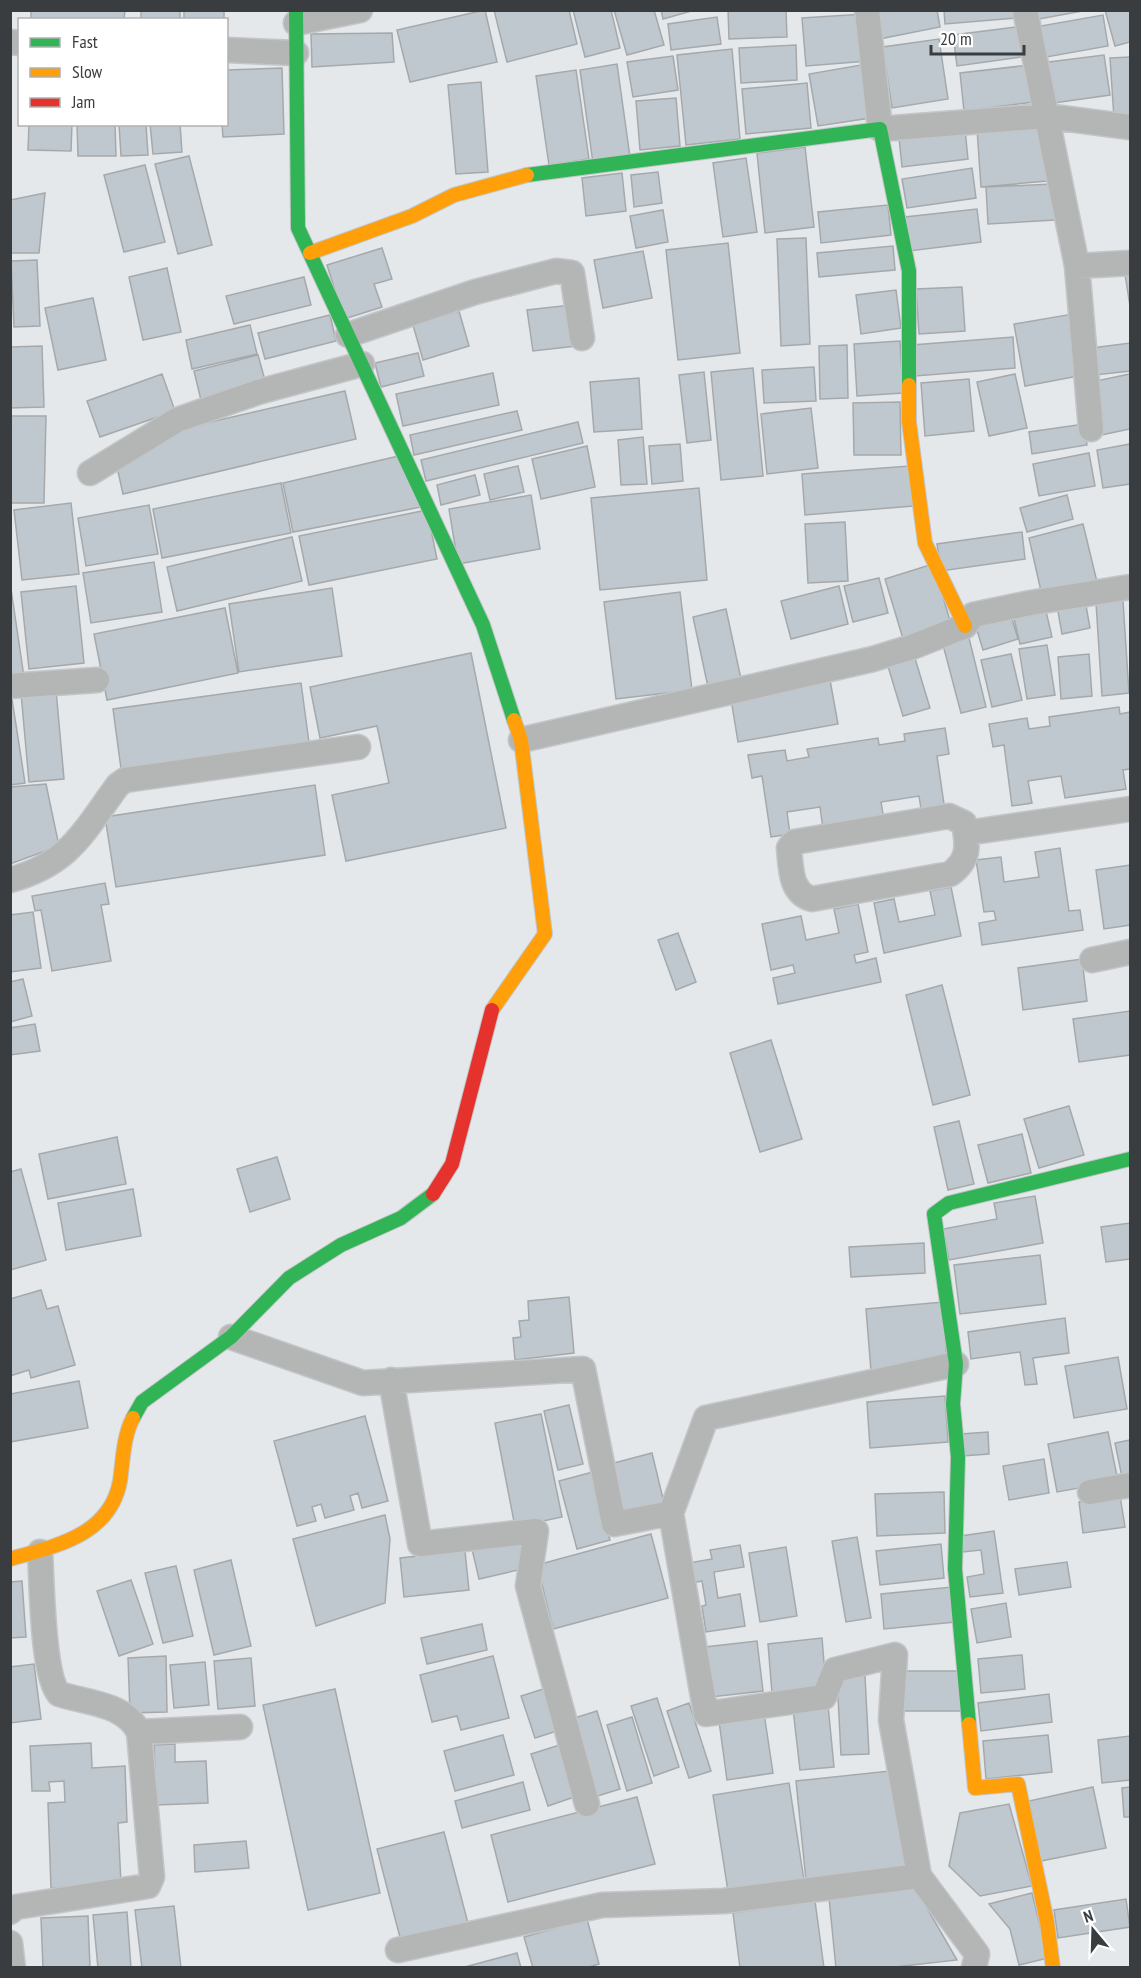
<svg xmlns="http://www.w3.org/2000/svg" width="1141" height="1978" viewBox="0 0 1141 1978" font-family="'PT Sans Narrow',sans-serif">
<style>
.building{fill:#bec8ce;stroke:#a6a9ab;stroke-width:1.5}
.lines{fill:none;stroke-linecap:round;stroke-linejoin:round}
.street-casing{stroke:#c3c6c8;stroke-width:27}
.fast-casing{stroke:#c3c6c8;stroke-width:16}
.slow-casing{stroke:#c3c6c8;stroke-width:16}
.jam-casing{stroke:#c3c6c8;stroke-width:16}
.street{stroke:#b4b5b5;stroke-width:24}
.fast{stroke:#30b455;stroke-width:14}
.slow{stroke:#ff9f0a;stroke-width:14}
.jam{stroke:#e5322d;stroke-width:14}
</style>
<rect width="100%" height="100%" fill="#e4e8eb"/>
<path class="building" d="M 31,10 L 125,10 L 124,20 L 31,20 Z
M 141,10 L 180,10 L 180,20 L 141,20 Z
M 184,10 L 224,10 L 224,20 L 184,20 Z
M 485,10 L 497,62 L 410,82 L 397,30 Z
M 494,10 L 569,10 L 577,44 L 507,62 Z
M 573,10 L 611,10 L 620,48 L 585,57 Z
M 614,10 L 654,10 L 664,45 L 627,55 Z
M 661,10 L 695,10 L 663,19 Z
M 728,10 L 786,10 L 787,37 L 729,39 Z
M 868,10 L 937,10 L 940,27 L 874,40 Z
M 944,10 L 1016,10 L 1016,18 L 945,24 Z
M 1032,10 L 1088,10 L 1034,20 Z
M 1105,10 L 1130,10 L 1130,42 L 1115,46 Z
M 864,14 L 868,61 L 806,66 L 802,18 Z
M 1103,15 L 1108,46 L 1041,58 L 1035,27 Z
M 717,17 L 721,44 L 671,50 L 668,24 Z
M 1024,26 L 1028,56 L 957,66 L 953,35 Z
M 392,33 L 394,62 L 312,67 L 311,34 Z
M 939,39 L 948,99 L 892,108 L 883,47 Z
M 796,45 L 797,80 L 741,83 L 739,48 Z
M 732,49 L 740,139 L 686,145 L 677,55 Z
M 1104,55 L 1110,95 L 1047,104 L 1041,63 Z
M 673,56 L 678,90 L 633,97 L 627,62 Z
M 1130,57 L 1130,117 L 1114,118 L 1110,58 Z
M 617,64 L 630,157 L 593,163 L 580,70 Z
M 861,65 L 870,118 L 818,126 L 809,74 Z
M 1030,65 L 1034,102 L 964,111 L 960,73 Z
M 282,68 L 284,134 L 223,137 L 222,124 L 226,124 L 226,70 Z
M 576,70 L 589,159 L 549,165 L 536,76 Z
M 481,82 L 488,172 L 456,174 L 448,85 Z
M 807,83 L 811,128 L 746,134 L 742,89 Z
M 676,98 L 680,146 L 640,150 L 636,101 Z
M 1042,122 L 1047,181 L 981,187 L 977,129 Z
M 29,124 L 72,124 L 71,151 L 28,150 Z
M 77,124 L 115,124 L 116,156 L 78,156 Z
M 119,124 L 146,124 L 148,155 L 121,156 Z
M 150,124 L 180,124 L 182,152 L 153,154 Z
M 965,129 L 968,159 L 902,167 L 899,138 Z
M 805,147 L 814,227 L 765,233 L 757,153 Z
M 189,156 L 212,245 L 178,254 L 155,164 Z
M 746,158 L 757,232 L 723,237 L 713,163 Z
M 145,165 L 165,242 L 124,252 L 104,175 Z
M 972,168 L 976,198 L 907,208 L 902,179 Z
M 658,172 L 662,203 L 634,207 L 631,175 Z
M 622,173 L 626,211 L 586,216 L 582,178 Z
M 1053,184 L 1055,220 L 988,224 L 986,187 Z
M 45,193 L 39,253 L 10,253 L 10,200 Z
M 888,205 L 891,235 L 821,243 L 818,212 Z
M 977,209 L 981,242 L 909,251 L 905,217 Z
M 663,210 L 668,242 L 636,248 L 630,216 Z
M 806,238 L 810,344 L 781,346 L 777,239 Z
M 728,243 L 740,353 L 678,360 L 666,250 Z
M 893,246 L 895,270 L 819,277 L 817,253 Z
M 382,248 L 392,279 L 374,284 L 382,307 L 344,319 L 327,265 Z
M 643,251 L 652,298 L 603,308 L 594,260 Z
M 37,260 L 40,326 L 14,327 L 11,261 Z
M 167,268 L 181,332 L 143,340 L 129,277 Z
M 1130,273 L 1130,306 L 1125,274 Z
M 304,277 L 311,305 L 234,324 L 226,296 Z
M 962,287 L 965,331 L 919,334 L 916,289 Z
M 896,290 L 901,328 L 861,334 L 856,295 Z
M 93,298 L 106,360 L 58,370 L 45,308 Z
M 571,305 L 576,346 L 533,351 L 527,310 Z
M 459,311 L 469,346 L 423,360 L 413,325 Z
M 1073,314 L 1084,375 L 1025,386 L 1014,324 Z
M 330,315 L 336,341 L 265,359 L 258,333 Z
M 250,325 L 257,354 L 192,369 L 186,340 Z
M 1013,337 L 1015,368 L 915,376 L 912,345 Z
M 900,341 L 903,393 L 857,396 L 854,344 Z
M 1130,343 L 1130,371 L 1095,375 L 1092,348 Z
M 847,345 L 848,398 L 820,399 L 819,346 Z
M 42,346 L 44,407 L 10,408 L 10,347 Z
M 418,353 L 424,376 L 381,387 L 375,363 Z
M 258,355 L 266,384 L 201,400 L 194,371 Z
M 814,367 L 816,401 L 764,403 L 762,370 Z
M 753,368 L 763,476 L 721,480 L 711,372 Z
M 704,372 L 711,440 L 687,443 L 679,375 Z
M 493,373 L 499,405 L 403,426 L 396,394 Z
M 162,374 L 175,411 L 100,437 L 87,401 Z
M 1015,374 L 1027,428 L 989,436 L 977,382 Z
M 1130,374 L 1130,429 L 1101,435 L 1091,382 Z
M 639,378 L 642,429 L 594,432 L 590,382 Z
M 969,379 L 974,431 L 925,436 L 921,383 Z
M 345,391 L 356,439 L 123,494 L 117,467 L 176,430 Z
M 900,402 L 901,455 L 854,455 L 853,403 Z
M 811,408 L 818,468 L 767,474 L 761,414 Z
M 517,411 L 522,430 L 414,455 L 410,435 Z
M 10,416 L 46,416 L 44,503 L 10,503 Z
M 578,422 L 583,443 L 426,481 L 421,460 Z
M 1084,424 L 1087,445 L 1032,454 L 1029,432 Z
M 643,437 L 647,484 L 621,485 L 618,440 Z
M 680,444 L 683,481 L 652,484 L 649,446 Z
M 1130,444 L 1130,484 L 1103,488 L 1097,450 Z
M 587,446 L 595,487 L 541,499 L 532,459 Z
M 1089,453 L 1095,486 L 1039,496 L 1033,464 Z
M 403,455 L 421,507 L 293,532 L 283,483 Z
M 518,466 L 524,492 L 490,500 L 484,474 Z
M 910,466 L 913,506 L 805,515 L 802,474 Z
M 475,475 L 480,495 L 441,505 L 437,485 Z
M 281,483 L 291,533 L 162,558 L 153,509 Z
M 699,488 L 707,580 L 600,590 L 591,498 Z
M 531,495 L 540,549 L 458,564 L 449,509 Z
M 1067,495 L 1073,519 L 1027,532 L 1020,508 Z
M 71,503 L 79,574 L 22,580 L 14,510 Z
M 149,505 L 158,554 L 86,566 L 78,518 Z
M 427,510 L 437,559 L 309,585 L 299,536 Z
M 845,522 L 848,581 L 808,583 L 805,524 Z
M 1083,524 L 1098,586 L 1043,600 L 1029,538 Z
M 1022,532 L 1025,559 L 941,571 L 937,544 Z
M 292,537 L 302,581 L 177,611 L 167,567 Z
M 154,562 L 162,612 L 91,623 L 83,573 Z
M 933,564 L 952,627 L 904,642 L 885,579 Z
M 879,578 L 888,613 L 853,622 L 844,586 Z
M 10,582 L 24,677 L 10,679 Z
M 76,586 L 84,663 L 29,669 L 21,592 Z
M 839,586 L 848,624 L 791,639 L 781,601 Z
M 332,588 L 342,656 L 239,672 L 229,604 Z
M 680,592 L 692,690 L 616,699 L 604,602 Z
M 1085,600 L 1090,628 L 1062,634 L 1057,606 Z
M 1123,601 L 1129,693 L 1102,696 L 1096,603 Z
M 1045,607 L 1052,637 L 1020,644 L 1013,614 Z
M 225,608 L 238,673 L 107,700 L 94,634 Z
M 726,609 L 741,679 L 708,687 L 693,617 Z
M 1009,609 L 1018,639 L 983,650 L 974,620 Z
M 968,634 L 986,707 L 961,713 L 942,641 Z
M 1047,645 L 1055,695 L 1027,699 L 1019,649 Z
M 471,653 L 506,828 L 346,861 L 332,795 L 389,783 L 377,726 L 320,738 L 310,687 Z
M 1011,654 L 1022,700 L 992,707 L 981,660 Z
M 1089,654 L 1092,696 L 1061,699 L 1058,657 Z
M 914,655 L 930,708 L 903,716 L 887,663 Z
M 830,680 L 838,724 L 738,742 L 731,699 Z
M 301,683 L 310,750 L 122,776 L 113,709 Z
M 56,690 L 64,779 L 29,782 L 21,693 Z
M 12,699 L 25,783 L 10,785 L 10,700 Z
M 1119,707 L 1120,714 L 1130,712 L 1130,769 L 1123,770 L 1126,789 L 1065,798 L 1061,776 L 1028,781 L 1032,803 L 1012,806 L 1004,745 L 993,747 L 989,724 L 1027,718 L 1029,729 L 1050,726 L 1049,717 Z
M 945,728 L 949,754 L 937,756 L 945,811 L 922,815 L 919,796 L 881,802 L 884,820 L 823,829 L 820,807 L 787,812 L 790,834 L 771,837 L 762,776 L 752,778 L 748,755 L 785,750 L 787,761 L 809,757 L 807,749 L 878,738 L 879,745 L 905,741 L 904,734 Z
M 46,784 L 59,846 L 10,864 L 10,787 Z
M 315,785 L 325,855 L 116,887 L 105,817 Z
M 1060,848 L 1069,911 L 1080,910 L 1083,930 L 982,945 L 979,923 L 996,920 L 994,911 L 984,912 L 976,860 L 1001,857 L 1004,882 L 1039,877 L 1035,852 Z
M 1130,865 L 1130,925 L 1104,929 L 1096,870 Z
M 105,883 L 109,904 L 101,905 L 111,961 L 52,971 L 41,910 L 35,911 L 32,896 Z
M 951,887 L 961,936 L 884,953 L 874,903 L 894,899 L 899,922 L 935,915 L 930,891 Z
M 858,904 L 868,952 L 854,955 L 856,963 L 876,958 L 881,982 L 778,1004 L 773,978 L 795,973 L 793,965 L 771,970 L 762,924 L 801,916 L 806,940 L 839,933 L 834,909 Z
M 33,912 L 41,968 L 10,972 L 10,915 Z
M 678,933 L 696,982 L 676,990 L 658,940 Z
M 1082,959 L 1087,1001 L 1023,1010 L 1018,968 Z
M 23,979 L 32,1016 L 10,1022 L 10,982 Z
M 942,985 L 970,1095 L 933,1105 L 906,995 Z
M 1130,1011 L 1130,1055 L 1079,1062 L 1073,1019 Z
M 35,1024 L 40,1051 L 10,1055 L 10,1028 Z
M 771,1040 L 802,1139 L 760,1152 L 730,1053 Z
M 1069,1106 L 1084,1155 L 1039,1168 L 1024,1119 Z
M 959,1121 L 974,1184 L 948,1190 L 934,1127 Z
M 1022,1134 L 1031,1173 L 988,1183 L 978,1145 Z
M 117,1137 L 126,1184 L 48,1199 L 39,1154 Z
M 277,1157 L 290,1199 L 250,1212 L 237,1169 Z
M 21,1169 L 46,1260 L 10,1270 L 10,1172 Z
M 133,1189 L 141,1236 L 66,1250 L 58,1203 Z
M 1035,1196 L 1043,1243 L 949,1260 L 943,1229 L 997,1219 L 994,1203 Z
M 1130,1223 L 1130,1259 L 1106,1262 L 1101,1227 Z
M 924,1243 L 925,1273 L 851,1277 L 849,1247 Z
M 1040,1255 L 1046,1304 L 960,1314 L 954,1265 Z
M 41,1290 L 47,1309 L 58,1306 L 75,1365 L 31,1378 L 29,1370 L 10,1376 L 10,1299 Z
M 569,1297 L 574,1353 L 515,1360 L 513,1338 L 521,1337 L 519,1321 L 529,1320 L 528,1301 Z
M 943,1302 L 947,1365 L 871,1371 L 866,1309 Z
M 1065,1318 L 1069,1353 L 1033,1358 L 1037,1384 L 1025,1385 L 1020,1352 L 971,1359 L 968,1332 Z
M 1118,1357 L 1127,1409 L 1074,1418 L 1065,1366 Z
M 79,1381 L 88,1428 L 10,1442 L 10,1394 Z
M 945,1396 L 948,1442 L 870,1448 L 867,1402 Z
M 569,1405 L 583,1464 L 558,1470 L 544,1411 Z
M 541,1414 L 562,1517 L 515,1527 L 495,1423 Z
M 365,1416 L 388,1501 L 362,1508 L 358,1493 L 350,1496 L 354,1510 L 325,1518 L 321,1504 L 312,1507 L 316,1521 L 297,1526 L 274,1441 Z
M 988,1432 L 989,1454 L 962,1456 L 961,1434 Z
M 1108,1432 L 1118,1481 L 1057,1492 L 1048,1444 Z
M 1130,1440 L 1130,1481 L 1123,1482 L 1115,1443 Z
M 652,1453 L 664,1503 L 622,1513 L 610,1464 Z
M 1044,1459 L 1049,1493 L 1009,1500 L 1003,1466 Z
M 593,1472 L 610,1540 L 577,1549 L 559,1481 Z
M 944,1492 L 945,1533 L 877,1536 L 875,1494 Z
M 1120,1496 L 1125,1527 L 1083,1533 L 1079,1502 Z
M 385,1515 L 390,1539 L 385,1603 L 316,1626 L 293,1539 Z
M 994,1531 L 1003,1593 L 970,1597 L 967,1577 L 984,1574 L 981,1550 L 963,1552 L 961,1536 Z
M 651,1534 L 668,1598 L 553,1629 L 537,1565 Z
M 520,1537 L 527,1568 L 479,1579 L 472,1549 Z
M 857,1537 L 871,1618 L 846,1622 L 832,1541 Z
M 941,1544 L 944,1578 L 880,1585 L 876,1551 Z
M 740,1545 L 744,1567 L 714,1572 L 718,1598 L 740,1594 L 745,1626 L 706,1632 L 702,1606 L 706,1605 L 702,1581 L 691,1583 L 688,1563 L 712,1559 L 710,1550 Z
M 786,1547 L 797,1616 L 760,1622 L 749,1553 Z
M 465,1551 L 469,1590 L 404,1597 L 400,1558 Z
M 231,1560 L 251,1646 L 214,1655 L 194,1570 Z
M 1067,1562 L 1071,1587 L 1019,1595 L 1015,1569 Z
M 176,1566 L 193,1636 L 163,1643 L 145,1573 Z
M 131,1580 L 153,1644 L 119,1656 L 97,1591 Z
M 22,1581 L 26,1637 L 10,1638 L 10,1582 Z
M 952,1587 L 955,1622 L 884,1629 L 881,1594 Z
M 1006,1603 L 1011,1637 L 977,1643 L 971,1609 Z
M 482,1624 L 487,1650 L 427,1664 L 421,1638 Z
M 822,1638 L 826,1687 L 772,1693 L 768,1644 Z
M 757,1641 L 763,1691 L 711,1697 L 705,1647 Z
M 1022,1655 L 1025,1689 L 981,1693 L 978,1659 Z
M 166,1656 L 167,1712 L 130,1713 L 128,1658 Z
M 493,1656 L 509,1718 L 461,1730 L 457,1716 L 432,1722 L 420,1675 Z
M 251,1658 L 255,1706 L 218,1709 L 214,1661 Z
M 205,1662 L 209,1705 L 174,1708 L 170,1665 Z
M 34,1664 L 41,1719 L 10,1723 L 10,1667 Z
M 899,1671 L 962,1671 L 962,1711 L 899,1711 Z
M 865,1676 L 869,1754 L 841,1755 L 837,1678 Z
M 553,1686 L 566,1728 L 535,1738 L 521,1696 Z
M 335,1689 L 380,1893 L 308,1910 L 263,1705 Z
M 1049,1694 L 1052,1722 L 981,1731 L 978,1703 Z
M 657,1698 L 679,1767 L 654,1776 L 631,1706 Z
M 689,1703 L 711,1771 L 689,1778 L 667,1711 Z
M 828,1705 L 834,1767 L 800,1770 L 793,1709 Z
M 597,1711 L 620,1789 L 591,1798 L 568,1720 Z
M 764,1713 L 773,1773 L 727,1780 L 719,1721 Z
M 632,1717 L 652,1783 L 627,1791 L 607,1725 Z
M 503,1735 L 514,1775 L 455,1791 L 444,1751 Z
M 1048,1735 L 1052,1772 L 986,1779 L 983,1741 Z
M 1130,1736 L 1130,1780 L 1102,1783 L 1098,1740 Z
M 91,1743 L 92,1768 L 125,1766 L 127,1822 L 118,1823 L 121,1884 L 51,1888 L 48,1803 L 65,1802 L 64,1781 L 49,1782 L 50,1791 L 32,1791 L 30,1746 Z
M 175,1744 L 175,1762 L 206,1761 L 208,1803 L 156,1805 L 154,1745 Z
M 563,1744 L 580,1795 L 548,1806 L 531,1754 Z
M 899,1770 L 909,1869 L 806,1880 L 796,1781 Z
M 523,1782 L 530,1810 L 462,1828 L 455,1801 Z
M 789,1783 L 804,1880 L 728,1891 L 713,1795 Z
M 1093,1787 L 1106,1848 L 1041,1861 L 1029,1801 Z
M 1130,1787 L 1130,1817 L 1124,1817 L 1122,1788 Z
M 637,1797 L 655,1864 L 508,1902 L 491,1835 Z
M 1009,1804 L 1032,1886 L 980,1896 L 949,1866 L 960,1813 Z
M 444,1832 L 469,1927 L 402,1945 L 377,1849 Z
M 246,1841 L 249,1868 L 195,1872 L 194,1845 Z
M 916,1889 L 957,1960 L 886,1968 L 836,1968 L 829,1898 Z
M 1032,1893 L 1048,1958 L 1019,1965 L 1010,1929 L 989,1904 Z
M 1126,1899 L 1130,1927 L 1058,1938 L 1054,1910 Z
M 815,1901 L 824,1968 L 740,1968 L 733,1913 Z
M 174,1906 L 181,1968 L 142,1968 L 135,1910 Z
M 127,1912 L 131,1968 L 98,1968 L 93,1915 Z
M 88,1916 L 90,1968 L 43,1968 L 41,1918 Z
M 587,1919 L 599,1964 L 586,1968 L 533,1968 L 524,1937 Z
M 517,1953 L 521,1968 L 461,1968 Z"/>
<g class="lines">
<g class="street-casing">
<path id="street" d="M 867,10 L 880,129 L 1046,116 L 1130,127
M 1025,10 L 1077,266 L 1091,429
M 296,23 L 360,10
M 10,42 L 20,43
M 226,50 L 296,53
M 1077,266 L 1130,263
M 348,335 L 475,292 L 556,271 L 572,273 L 582,338
M 90,473 L 177,420 L 258,392 L 362,364
M 10,686 L 97,680
M 521,740 L 873,659 L 912,647 L 965,626 L 973,615 L 1030,603 L 1130,587
M 949,816 L 964,823 C 968,845 970,860 950,874 L 812,899 C 790,893 791,868 789,848 L 794,842 Z
M 966,833 L 1130,809
M 10,880 C 71,863 83,832 118,785 L 125,780 L 358,747
M 1092,960 L 1130,952
M 231,1337 L 363,1383 L 583,1369 L 614,1524 L 671,1513 L 706,1418 L 956,1364
M 391,1380 L 420,1544 L 536,1531 L 528,1586 L 587,1804
M 1090,1492 L 1130,1485
M 671,1513 L 706,1714 L 824,1697 L 835,1670 L 895,1655 L 891,1720 L 919,1876
M 40,1552 C 42,1581 42,1675 59,1694 C 87,1703 124,1703 139,1732
M 10,1912 L 16,1907 L 148,1886 L 152,1877 L 139,1732 L 240,1727
M 10,1943 L 13,1968
M 398,1950 L 602,1905 L 724,1901 L 919,1876 L 977,1954 L 974,1968"/>
</g>
<g class="fast-casing">
<path id="fast" d="M 296,10 L 298,228 L 483,625 L 514,720
M 527,175 L 880,129 L 909,271 L 909,385
M 133,1418 L 142,1402 L 231,1337 L 289,1278 L 341,1245 L 401,1218 L 433,1194
M 969,1724 L 955,1569 L 958,1457 L 953,1404 L 956,1364 L 934,1214 L 949,1203 L 1130,1159"/>
</g>
<g class="slow-casing">
<path id="slow" d="M 310,253 L 412,216 L 454,195 L 527,175
M 909,385 L 909,422 L 925,543 L 965,626
M 492,1010 L 545,934 L 521,740 L 514,720
M 10,1559 C 55,1546 110,1536 120,1481 C 123,1461 123,1437 133,1418
M 969,1724 L 975,1788 L 1018,1784 L 1047,1922 L 1053,1968"/>
</g>
<g class="jam-casing">
<path id="jam" d="M 433,1194 L 452,1164 L 492,1010"/>
</g>
<use href="#street" class="street"/>
<use href="#fast" class="fast"/>
<use href="#slow" class="slow"/>
<use href="#jam" class="jam"/>
</g>
<rect width="1141" height="1978" fill="none" stroke="#3a3d3f" stroke-width="24"/>
<rect x="18" y="18" width="210" height="108" fill="#ffffff" stroke="#b0b1b2" stroke-width="1.5"/>
<rect x="30" y="38" width="30" height="9" fill="#30b455" stroke="#b0b1b2" stroke-width="1.5"/>
<text x="72" y="48" font-size="18" fill="#3a3d3f">Fast</text>
<rect x="30" y="68" width="30" height="9" fill="#ff9f0a" stroke="#b0b1b2" stroke-width="1.5"/>
<text x="72" y="78" font-size="18" fill="#3a3d3f">Slow</text>
<rect x="30" y="98" width="30" height="9" fill="#e5322d" stroke="#b0b1b2" stroke-width="1.5"/>
<text x="72" y="108" font-size="18" fill="#3a3d3f">Jam</text>
<g transform="translate(1093 1930) rotate(341)" stroke="#ffffff" stroke-width="4.5" paint-order="stroke">
<path d="M0-4.5L10 22L0 15L-10 22Z" fill="#3a3d3f"/>
<text y="-9" font-size="16" font-weight="bold" text-anchor="middle" fill="#3a3d3f">N</text>
</g>
<path d="M931 45v9h93v-9" fill="none" stroke="#3a3d3f" stroke-width="3"/>
<text x="940" y="45" font-size="18" fill="#3a3d3f" stroke="#ffffff" stroke-width="4.5" paint-order="stroke">20 m</text>
</svg>
